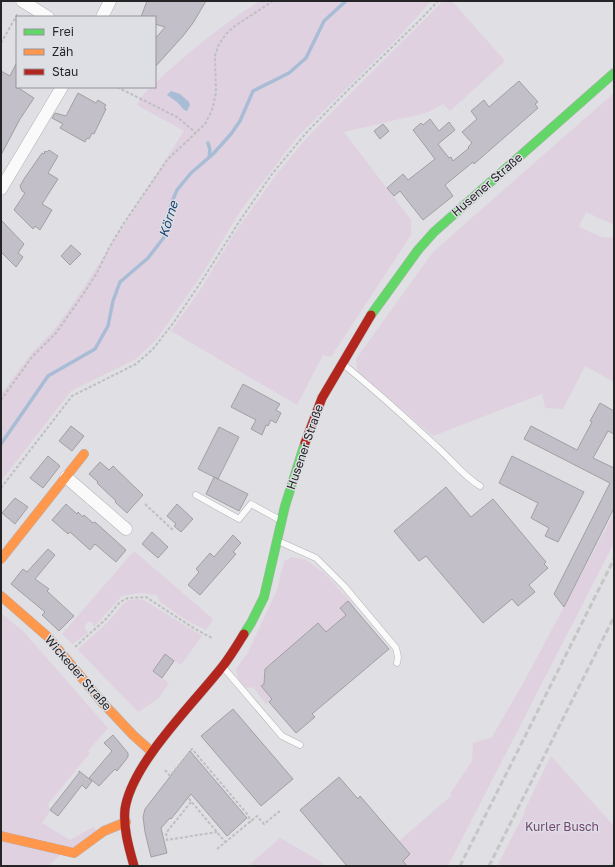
<svg xmlns="http://www.w3.org/2000/svg" width="615" height="867" viewBox="0 0 615 867" font-family="'Golos Text',sans-serif">
<style>
.green{fill:#e0d1e1}
.water{fill:#a8bdd5}
.lines{fill:none;stroke-linecap:round;stroke-linejoin:round}
.stream{stroke:#a8bdd5;stroke-width:3.5}
.building{fill:#c3bfc8;stroke:#a0a0a3}
.lane-casing{stroke:#b3b3b6;stroke-width:7}
.street-casing{stroke:#b3b3b6;stroke-width:13}
.fast-casing{stroke:#b3b3b6;stroke-width:10}
.slow-casing{stroke:#b3b3b6;stroke-width:10}
.jam-casing{stroke:#b3b3b6;stroke-width:10}
.path{stroke:#bfbfc0;stroke-width:2;stroke-dasharray:3 2;stroke-linecap:butt}
.lane{stroke:#fafafb;stroke-width:6}
.street{stroke:#fafafb;stroke-width:12}
.fast{stroke:#63d668;stroke-width:9}
.slow{stroke:#ff974d;stroke-width:9}
.jam{stroke:#b3261e;stroke-width:9}
.rail{stroke:#c6c6c6;stroke-width:3;stroke-dasharray:6 3;stroke-linecap:butt}
.labels{text-anchor:middle;stroke-width:3;stroke-linejoin:round;paint-order:stroke}
.street-label{font-size:12px;fill:#252527;stroke:#dedee5}
.park-label{font-size:12px;fill:#724570;stroke:#dedee5}
.water-label{font-size:13px;font-style:italic;fill:#1d4873;stroke:#dedee5}
</style>
<rect width="100%" height="100%" fill="#dfdfe4"/>
<path class="green" d="M 260,1 L 431,1 L 399,37 L 299,135 L 241,210 L 201,276 L 156,340 L 136,359 L 71,391 L 1,481 L 1,394 L 31,354 L 54,330 L 79,295 L 184,131 L 137,105 L 142,96 L 151,87 L 155,87 L 155,83 C 186,54 224,23 260,1 Z
M 443,1 L 452,1 L 505,61 L 450,111 L 443,104 L 426,113 L 344,132 L 411,220 L 411,235 L 331,357 L 323,355 L 297,405 L 171,331 L 202,287 L 234,234 L 276,175 L 303,142 L 334,110 Z
M 614,93 L 614,224 L 605,221 L 586,212 L 579,227 L 602,237 L 614,238 L 614,382 L 585,366 L 563,409 L 545,408 L 542,394 L 433,436 L 357,371 L 356,359 L 433,252 Z
M 614,513 L 614,543 L 448,866 L 406,866 L 403,861 L 410,854 L 399,841 L 451,796 L 450,794 L 472,761 L 473,743 L 492,737 L 526,678 Z
M 134,551 L 213,619 L 206,630 L 188,621 L 160,602 L 157,595 L 140,593 L 122,596 L 94,627 L 92,622 L 88,622 L 85,625 L 85,629 L 88,633 L 73,644 L 62,634 Z
M 292,557 L 306,560 L 323,572 L 355,606 L 354,608 L 326,632 L 318,624 L 265,669 L 264,684 L 261,687 L 272,699 L 266,704 L 253,687 L 246,688 L 238,679 L 236,669 L 248,652 L 277,590 L 284,561 Z
M 137,599 L 144,600 L 202,636 L 181,665 L 165,654 L 153,671 L 169,683 L 158,699 L 138,712 L 78,650 L 79,648 L 107,623 L 123,604 L 129,600 Z
M 1,613 L 24,632 L 108,728 L 88,751 L 90,753 L 48,804 L 50,811 L 42,823 L 70,840 L 93,827 L 98,833 L 75,851 L 1,834 Z
M 551,756 L 614,826 L 614,866 L 497,866 L 523,816 L 526,807 Z
M 1,838 L 62,853 L 48,866 L 1,866 Z
M 280,838 L 320,861 L 324,866 L 248,866 Z"/>
<path class="water" d="M 171,91 L 180,94 L 189,102 L 190,105 L 187,111 L 184,110 L 177,102 L 167,95 Z"/>
<g class="lines">
<path class="stream" d="M 208,143 L 210,150 L 209,157
M 1,444 L 48,376 L 95,349 L 108,326 L 113,301 L 120,282 L 148,258 L 165,236 L 171,204 L 177,190 L 191,173 L 213,154 L 231,134 L 240,121 L 253,91 L 289,73 L 306,58 L 324,21 L 346,1"/>
</g>
<path class="building" d="M 147,1 L 206,1 L 193,23 L 183,36 L 155,67 L 155,39 L 165,27 L 155,24 L 155,17 L 141,17 Z
M 17,62 L 17,87 L 34,98 L 20,119 L 1,155 L 1,71 L 10,76 Z
M 519,81 L 538,102 L 535,104 L 538,108 L 474,164 L 473,162 L 445,185 L 453,196 L 423,220 L 400,191 L 394,196 L 387,188 L 403,174 L 408,180 L 435,159 L 413,130 L 421,123 L 423,125 L 430,119 L 439,131 L 449,122 L 455,130 L 438,144 L 449,158 L 451,157 L 453,161 L 469,148 L 468,147 L 472,143 L 462,132 L 477,119 L 471,111 L 484,100 L 489,107 Z
M 78,93 L 96,103 L 98,100 L 106,105 L 104,108 L 106,109 L 94,134 L 92,133 L 89,139 L 87,138 L 85,142 L 60,128 L 63,124 L 52,118 L 55,113 L 66,116 Z
M 383,124 L 389,131 L 380,139 L 374,131 Z
M 49,150 L 58,156 L 48,173 L 58,179 L 42,204 L 52,210 L 40,230 L 35,226 L 33,229 L 14,210 L 25,193 L 22,191 L 20,186 L 24,179 L 42,153 L 44,154 L 45,151 L 47,152 Z
M 1,220 L 24,244 L 18,253 L 23,257 L 16,267 L 1,252 Z
M 71,245 L 81,254 L 70,265 L 61,256 Z
M 243,384 L 280,404 L 276,410 L 281,413 L 276,423 L 271,420 L 268,426 L 266,425 L 262,435 L 251,429 L 256,420 L 231,407 Z
M 600,403 L 614,411 L 614,434 L 608,431 L 593,458 L 614,468 L 614,508 L 564,607 L 554,594 L 610,483 L 524,439 L 531,426 L 577,450 L 592,422 L 590,421 Z
M 71,426 L 84,436 L 72,451 L 59,441 Z
M 219,427 L 239,437 L 218,479 L 198,469 Z
M 48,456 L 60,466 L 43,488 L 30,478 Z
M 512,456 L 584,492 L 558,542 L 545,536 L 549,528 L 531,518 L 538,503 L 499,483 Z
M 100,462 L 109,470 L 113,466 L 143,495 L 127,513 L 115,502 L 116,501 L 97,483 L 98,482 L 89,474 Z
M 214,477 L 248,494 L 239,511 L 206,494 Z
M 446,487 L 471,517 L 493,499 L 546,562 L 544,564 L 548,568 L 529,585 L 535,592 L 518,606 L 512,599 L 483,623 L 426,556 L 419,561 L 394,531 Z
M 15,498 L 28,507 L 15,524 L 2,513 Z
M 66,504 L 77,514 L 78,512 L 83,517 L 84,515 L 93,523 L 95,522 L 126,550 L 116,562 L 95,544 L 90,550 L 70,532 L 68,534 L 52,520 Z
M 177,504 L 193,519 L 181,532 L 174,526 L 176,524 L 167,516 Z
M 152,532 L 168,547 L 158,558 L 142,544 Z
M 233,535 L 241,543 L 233,552 L 236,554 L 200,595 L 188,585 L 199,572 L 196,569 L 210,553 L 214,557 Z
M 48,549 L 55,555 L 35,579 L 49,589 L 47,591 L 74,616 L 59,631 L 42,615 L 45,612 L 11,584 L 23,569 L 27,572 Z
M 348,601 L 389,649 L 312,714 L 315,717 L 296,733 L 269,702 L 272,699 L 261,686 L 264,684 L 265,669 L 318,623 L 326,632 L 346,615 L 340,608 Z
M 165,654 L 174,661 L 162,678 L 153,671 Z
M 233,709 L 293,779 L 261,806 L 201,736 Z
M 113,735 L 128,753 L 128,757 L 117,771 L 115,769 L 99,786 L 89,778 L 112,751 L 104,743 Z
M 190,751 L 247,818 L 227,836 L 191,794 L 171,819 L 170,818 L 161,828 L 167,853 L 151,857 L 145,832 L 143,817 L 145,809 Z
M 79,771 L 92,781 L 86,789 L 82,785 L 58,816 L 50,810 L 79,773 Z
M 339,777 L 358,799 L 360,796 L 410,854 L 403,861 L 407,866 L 347,866 L 300,810 Z"/>
<g class="lines">
<g class="lane-casing">
<path id="lane" d="M 343,364 C 375,390 407,419 437,447 C 452,460 463,476 480,486
M 196,495 L 239,519 L 251,504 L 280,520
M 278,541 L 316,558 L 344,586 L 396,648 L 398,657 L 397,663
M 223,667 L 282,736 L 300,745"/>
</g>
<g class="street-casing">
<path id="street" d="M 22,1 L 48,17
M 102,17 L 110,1
M 1,189 L 62,87
M 66,477 L 126,529"/>
</g>
<g class="fast-casing">
<path id="fast" d="M 371,315 L 418,250 L 434,232 L 614,73
M 244,634 L 251,623 L 264,597 L 285,506 L 305,443"/>
</g>
<g class="slow-casing">
<path id="slow" d="M 1,559 L 84,454
M 1,596 L 48,637 L 101,701 L 133,735 L 152,752
M 1,836 L 74,853 L 104,831 L 126,822"/>
</g>
<g class="jam-casing">
<path id="jam" d="M 305,443 L 322,398 L 371,315
M 134,866 C 129,848 123,828 125,809 C 132,763 193,704 222,667 C 230,657 237,645 244,634"/>
</g>
<path class="path" d="M 1,43 L 18,13
M 117,87 L 177,117 L 196,133
M 1,400 L 32,357 L 56,333 L 82,296 L 97,273 L 109,248 L 124,223 L 167,160 L 205,124 L 212,110 L 216,93 L 215,56 L 219,44 L 227,33 L 235,26 L 273,1
M 1,488 L 72,396 L 136,364 L 153,349 L 174,322 L 203,279 L 239,222 L 272,174 L 306,133 L 346,92 L 422,18 L 438,1
M 145,504 L 173,530
M 75,647 L 105,620 L 120,602 L 128,598 L 146,597 L 195,629 L 212,638
M 165,770 L 170,776
M 191,802 L 166,833 L 167,840 L 217,832
M 226,843 L 170,776 L 192,749 L 248,815 L 251,822
M 217,849 L 257,816 L 264,824 L 281,810
M 612,866 L 614,862"/>
<use href="#lane" class="lane"/>
<use href="#street" class="street"/>
<use href="#fast" class="fast"/>
<use href="#slow" class="slow"/>
<use href="#jam" class="jam"/>
<path class="rail" d="M 460,866 L 614,559
M 489,866 L 614,617"/>
</g>
<g class="labels">
<g class="street-label">
<text transform="translate(487 185) rotate(-41)" y="4">Husener Straße</text>
<text transform="translate(305 447) rotate(-71)" y="4">Husener Straße</text>
<text transform="translate(78 673) rotate(49)" y="4">Wickeder Straße</text>
</g>
<g class="park-label">
<text x="562" y="831">Kurler Busch</text>
</g>
<g class="water-label">
<text transform="translate(168 219) rotate(-73)" y="5">Körne</text>
</g>
</g>
<rect width="615" height="867" fill="none" stroke="#252527" stroke-width="4"/>
<rect x="16" y="16" width="140" height="72" fill="#dedee5" stroke="#949499"/>
<rect x="24" y="29" width="20" height="6" fill="#63d668" stroke="#949499"/>
<text x="52" y="36" font-size="12" fill="#252527">Frei</text>
<rect x="24" y="49" width="20" height="6" fill="#ff974d" stroke="#949499"/>
<text x="52" y="56" font-size="12" fill="#252527">Zäh</text>
<rect x="24" y="69" width="20" height="6" fill="#b3261e" stroke="#949499"/>
<text x="52" y="76" font-size="12" fill="#252527">Stau</text>
</svg>
